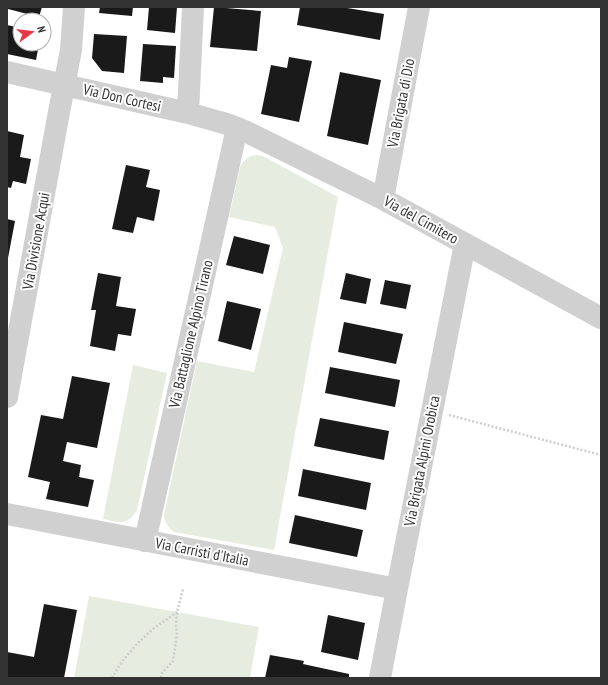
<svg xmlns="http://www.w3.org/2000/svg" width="608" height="685" viewBox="0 0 608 685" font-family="'PT Sans Narrow',sans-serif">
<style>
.green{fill:#e6ecdf}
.building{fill:#1a1a1a}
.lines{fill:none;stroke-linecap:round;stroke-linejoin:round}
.path{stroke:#cdcdcd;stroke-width:2.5;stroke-dasharray:2 2;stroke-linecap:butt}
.minor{stroke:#d0d0d0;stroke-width:22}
.labels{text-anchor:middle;stroke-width:4;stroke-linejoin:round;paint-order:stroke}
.street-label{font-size:15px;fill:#333;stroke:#fff}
</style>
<rect width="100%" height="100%" fill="#fff"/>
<path class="green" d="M 256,155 L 263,156 L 338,197 L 274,550 L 174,532 C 168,527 165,523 164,515 L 197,361 L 254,372 L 283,248 L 275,227 L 229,217 L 240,167 C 244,160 248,156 256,155 Z
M 133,365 L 167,373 L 137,510 C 127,527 119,522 103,519 Z
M 89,596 L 259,627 L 250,678 L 74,678 Z"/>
<path class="building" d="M 8,7 L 42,7 L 39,17 L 8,9 Z
M 100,7 L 133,7 L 132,16 L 99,13 Z
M 149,7 L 177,7 L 175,33 L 147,30 Z
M 214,7 L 261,11 L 257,51 L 210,47 Z
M 300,7 L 341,7 L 384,14 L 380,40 L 297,25 Z
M 7,25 L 20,28 L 20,44 L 39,44 L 36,60 L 7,54 Z
M 94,34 L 127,36 L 124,73 L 102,71 L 92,58 Z
M 143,44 L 176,46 L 174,78 L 163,77 L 163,83 L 140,81 Z
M 289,57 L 312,61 L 299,122 L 261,114 L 271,65 L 287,68 Z
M 340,72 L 381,80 L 368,145 L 327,136 Z
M 7,131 L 24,135 L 20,157 L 31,159 L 26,184 L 13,181 L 11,188 L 7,187 Z
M 126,165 L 150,170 L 146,187 L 160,190 L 154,221 L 137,217 L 133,233 L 112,229 Z
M 7,219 L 15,221 L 8,258 L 7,258 Z
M 234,236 L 270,245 L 263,274 L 226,265 Z
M 98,273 L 121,277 L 116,306 L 136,309 L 131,336 L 118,334 L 115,351 L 90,346 L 96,310 L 91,310 Z
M 346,273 L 371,279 L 366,304 L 340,299 Z
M 385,280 L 411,285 L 406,309 L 380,304 Z
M 227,301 L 261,309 L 251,350 L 218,341 Z
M 344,322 L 403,334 L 396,364 L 338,352 Z
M 330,367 L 400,380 L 395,407 L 325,393 Z
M 72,376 L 110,383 L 97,448 L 67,442 L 63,461 L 81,465 L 79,477 L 94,480 L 88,507 L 46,499 L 50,482 L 28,477 L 41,415 L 63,419 Z
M 320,418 L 389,431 L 384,460 L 314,446 Z
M 303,469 L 371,483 L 366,510 L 298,496 Z
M 295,515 L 363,530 L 357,557 L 289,543 Z
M 44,604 L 77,610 L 64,678 L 7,678 L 7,652 L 34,657 Z
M 328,615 L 365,623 L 358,660 L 321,652 Z
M 270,655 L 304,661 L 303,664 L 349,674 L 349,678 L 265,678 Z"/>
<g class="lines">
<path class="path" d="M 449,415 L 601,455
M 112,678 C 122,659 137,643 153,629 C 161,623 169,618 177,612
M 161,678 L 162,673 L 173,661 L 177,634 L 176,625 L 177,612 L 183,589"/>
<path class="minor" d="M 7,72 L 188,113 L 227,124 L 247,132 L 383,199 L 601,318
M 188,113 L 193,7
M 383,199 L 419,7
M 7,397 L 59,112 L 71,50 L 74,7
M 7,514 L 397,589
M 145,541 L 237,128
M 380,678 L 397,589 L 465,244"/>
</g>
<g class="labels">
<g class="street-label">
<text transform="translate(122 98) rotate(13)" y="5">Via Don Cortesi</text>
<text transform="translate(401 103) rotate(-79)" y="5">Via Brigata di Dio</text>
<text transform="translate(421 220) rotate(29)" y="5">Via del Cimitero</text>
<text transform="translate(36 241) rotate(-80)" y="5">Via Divisione Acqui</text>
<text transform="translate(191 334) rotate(-77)" y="5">Via Battaglione Alpino Tirano</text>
<text transform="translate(422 461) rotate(-79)" y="5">Via Brigata Alpini Orobica</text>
<text transform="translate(202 552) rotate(11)" y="5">Via Carristi d'Italia</text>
</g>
</g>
<rect width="608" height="685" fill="none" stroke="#333333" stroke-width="16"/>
<g transform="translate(32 32) rotate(75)"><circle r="19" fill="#ffffff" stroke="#adadad"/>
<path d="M0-3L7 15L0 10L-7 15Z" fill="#e63946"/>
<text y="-6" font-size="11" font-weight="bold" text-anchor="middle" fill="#333333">N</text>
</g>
</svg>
